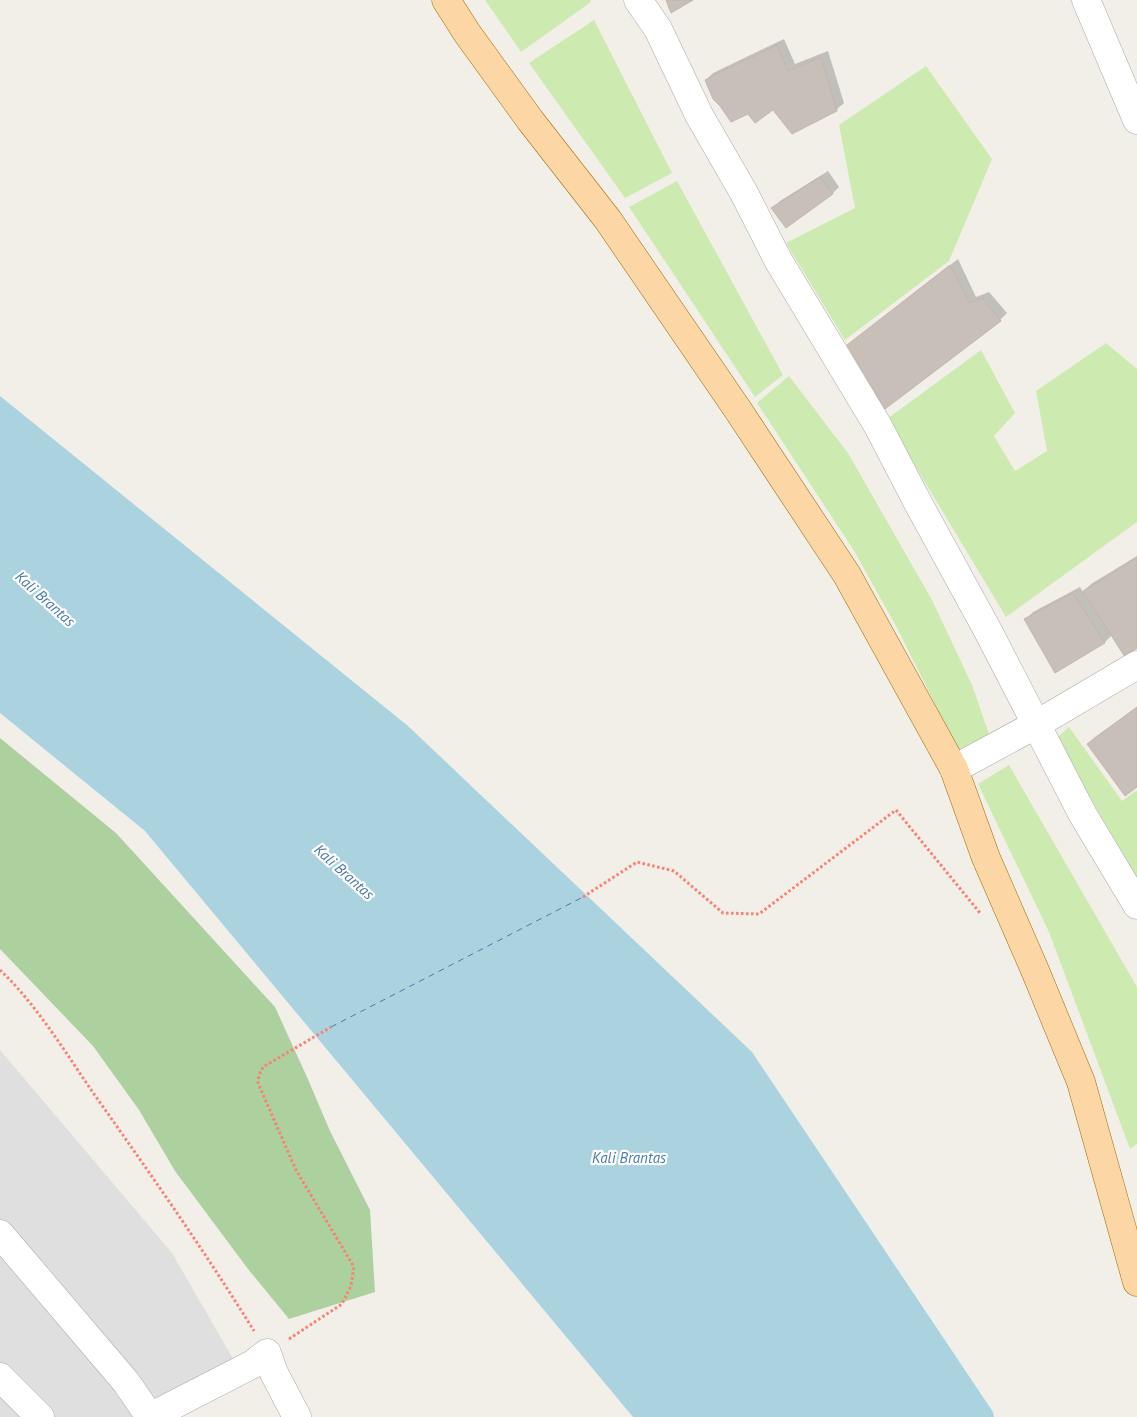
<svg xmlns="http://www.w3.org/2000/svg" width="1137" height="1417" viewBox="0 0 1137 1417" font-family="'PT Sans',sans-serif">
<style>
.residential{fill:#e0dfdf}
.grass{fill:#cdebb0}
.forest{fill:#add19e}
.water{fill:#aad3df}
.shadow{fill:#0003}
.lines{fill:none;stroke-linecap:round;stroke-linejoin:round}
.ferry{stroke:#4a7aab;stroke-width:1;stroke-dasharray:6 5;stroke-linecap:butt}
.building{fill:#c7bfb8;stroke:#c4b6ab}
.minor-casing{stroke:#a9a9a9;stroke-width:29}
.major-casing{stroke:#a06b00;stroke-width:29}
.path{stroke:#fa8072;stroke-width:3;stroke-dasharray:2.5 2.5;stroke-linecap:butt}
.minor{stroke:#fff;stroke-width:28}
.major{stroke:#fcd6a4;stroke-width:28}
.labels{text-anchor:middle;stroke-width:4.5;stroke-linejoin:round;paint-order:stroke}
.water-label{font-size:15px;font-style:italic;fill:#4a7aab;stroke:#fff}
</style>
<rect width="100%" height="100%" fill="#f2efe9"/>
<path class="residential" d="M 0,1050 L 172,1253 L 243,1376 L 150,1417 L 0,1417 Z"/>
<path class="grass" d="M 485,0 L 590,0 L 591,2 L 521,52 Z
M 594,20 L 672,173 L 625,198 L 529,63 Z
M 926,66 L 992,159 L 949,261 L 845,340 L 786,243 L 855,208 L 839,125 Z
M 677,181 L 783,375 L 755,397 L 629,207 Z
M 1106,343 L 1137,369 L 1137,522 L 1006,617 L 887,419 L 981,350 L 1015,413 L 994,436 L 1015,471 L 1047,451 L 1036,391 Z
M 789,376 L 848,453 L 932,600 L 972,685 L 989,734 L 958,750 L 897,628 L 853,549 L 757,403 Z
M 1069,727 L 1122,801 L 1137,790 L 1137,878 L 1056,739 Z
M 1009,765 L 1137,987 L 1137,1144 L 1130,1149 L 1049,932 L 978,784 Z"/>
<path class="forest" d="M 0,738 L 116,833 L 275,1007 L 307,1077 L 330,1131 L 370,1210 L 375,1292 L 289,1319 L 248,1269 L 175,1171 L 139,1110 L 93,1046 L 0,949 Z"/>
<path class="water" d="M 0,396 L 408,726 L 752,1052 L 993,1412 L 994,1417 L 633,1417 L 145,831 L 0,713 Z"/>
<path class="shadow" d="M 784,39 L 795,64 L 828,51 L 844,103 L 836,110 L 774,108 L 748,112 L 706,80 L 713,73 Z
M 828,171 L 839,187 L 832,194 L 773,208 L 780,201 Z
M 958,259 L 976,297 L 989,292 L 1007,313 L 1000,320 L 848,345 Z
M 1137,556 L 1137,646 L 1112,635 L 1105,642 L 1056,671 L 1026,619 L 1033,612 L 1080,587 L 1083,592 L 1091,584 Z
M 1137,707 L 1137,785 L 1088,744 L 1095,737 Z"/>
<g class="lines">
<path class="ferry" d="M 331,1027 L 583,897"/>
</g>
<path class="building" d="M 666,0 L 693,0 L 671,13 Z
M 777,45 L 788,71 L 821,57 L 837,111 L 792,134 L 773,110 L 755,123 L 748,114 L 731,122 L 720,106 L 713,99 L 705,80 Z
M 820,177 L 833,194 L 786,228 L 771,208 Z
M 950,265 L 969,303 L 982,298 L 1001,321 L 885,409 L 847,345 Z
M 1137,557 L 1137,648 L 1125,657 L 1083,591 L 1116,571 Z
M 1073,593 L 1105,643 L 1055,673 L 1024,619 Z
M 1137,707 L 1137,787 L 1125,796 L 1087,744 Z"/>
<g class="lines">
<g class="minor-casing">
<path id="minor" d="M 638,0 L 658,29 L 699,115 L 744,193 L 778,260 L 878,426 L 918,503 L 988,631 L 1083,815 L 1137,905
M 1086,0 L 1137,120
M 954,769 L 1037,724 L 1137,665
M 0,1234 L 126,1382 L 150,1417
M 0,1377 L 40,1417
M 150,1417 L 253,1364 L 267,1353 L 274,1373 L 297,1417"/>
</g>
<g class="major-casing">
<path id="major" d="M 446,0 L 467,33 L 530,120 L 608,220 L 738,410 L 847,575 L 954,769 L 986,858 L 1034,968 L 1081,1082 L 1137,1282"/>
</g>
<path class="path" d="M 583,897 L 637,862 L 674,871 L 723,913 L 759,914 L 896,810 L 980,913
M 0,970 C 37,1005 65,1052 94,1094 C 149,1172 204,1250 254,1331
M 289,1339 L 342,1304 L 351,1286 L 354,1267 L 296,1170 L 258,1083 L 259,1075 L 263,1067 L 331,1027"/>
<use href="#minor" class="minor"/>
<use href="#major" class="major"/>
</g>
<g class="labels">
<g class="water-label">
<text transform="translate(45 599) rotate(42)" y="5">Kali Brantas</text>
<text transform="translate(344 872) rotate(42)" y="5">Kali Brantas</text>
<text x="629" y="1163">Kali Brantas</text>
</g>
</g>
</svg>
